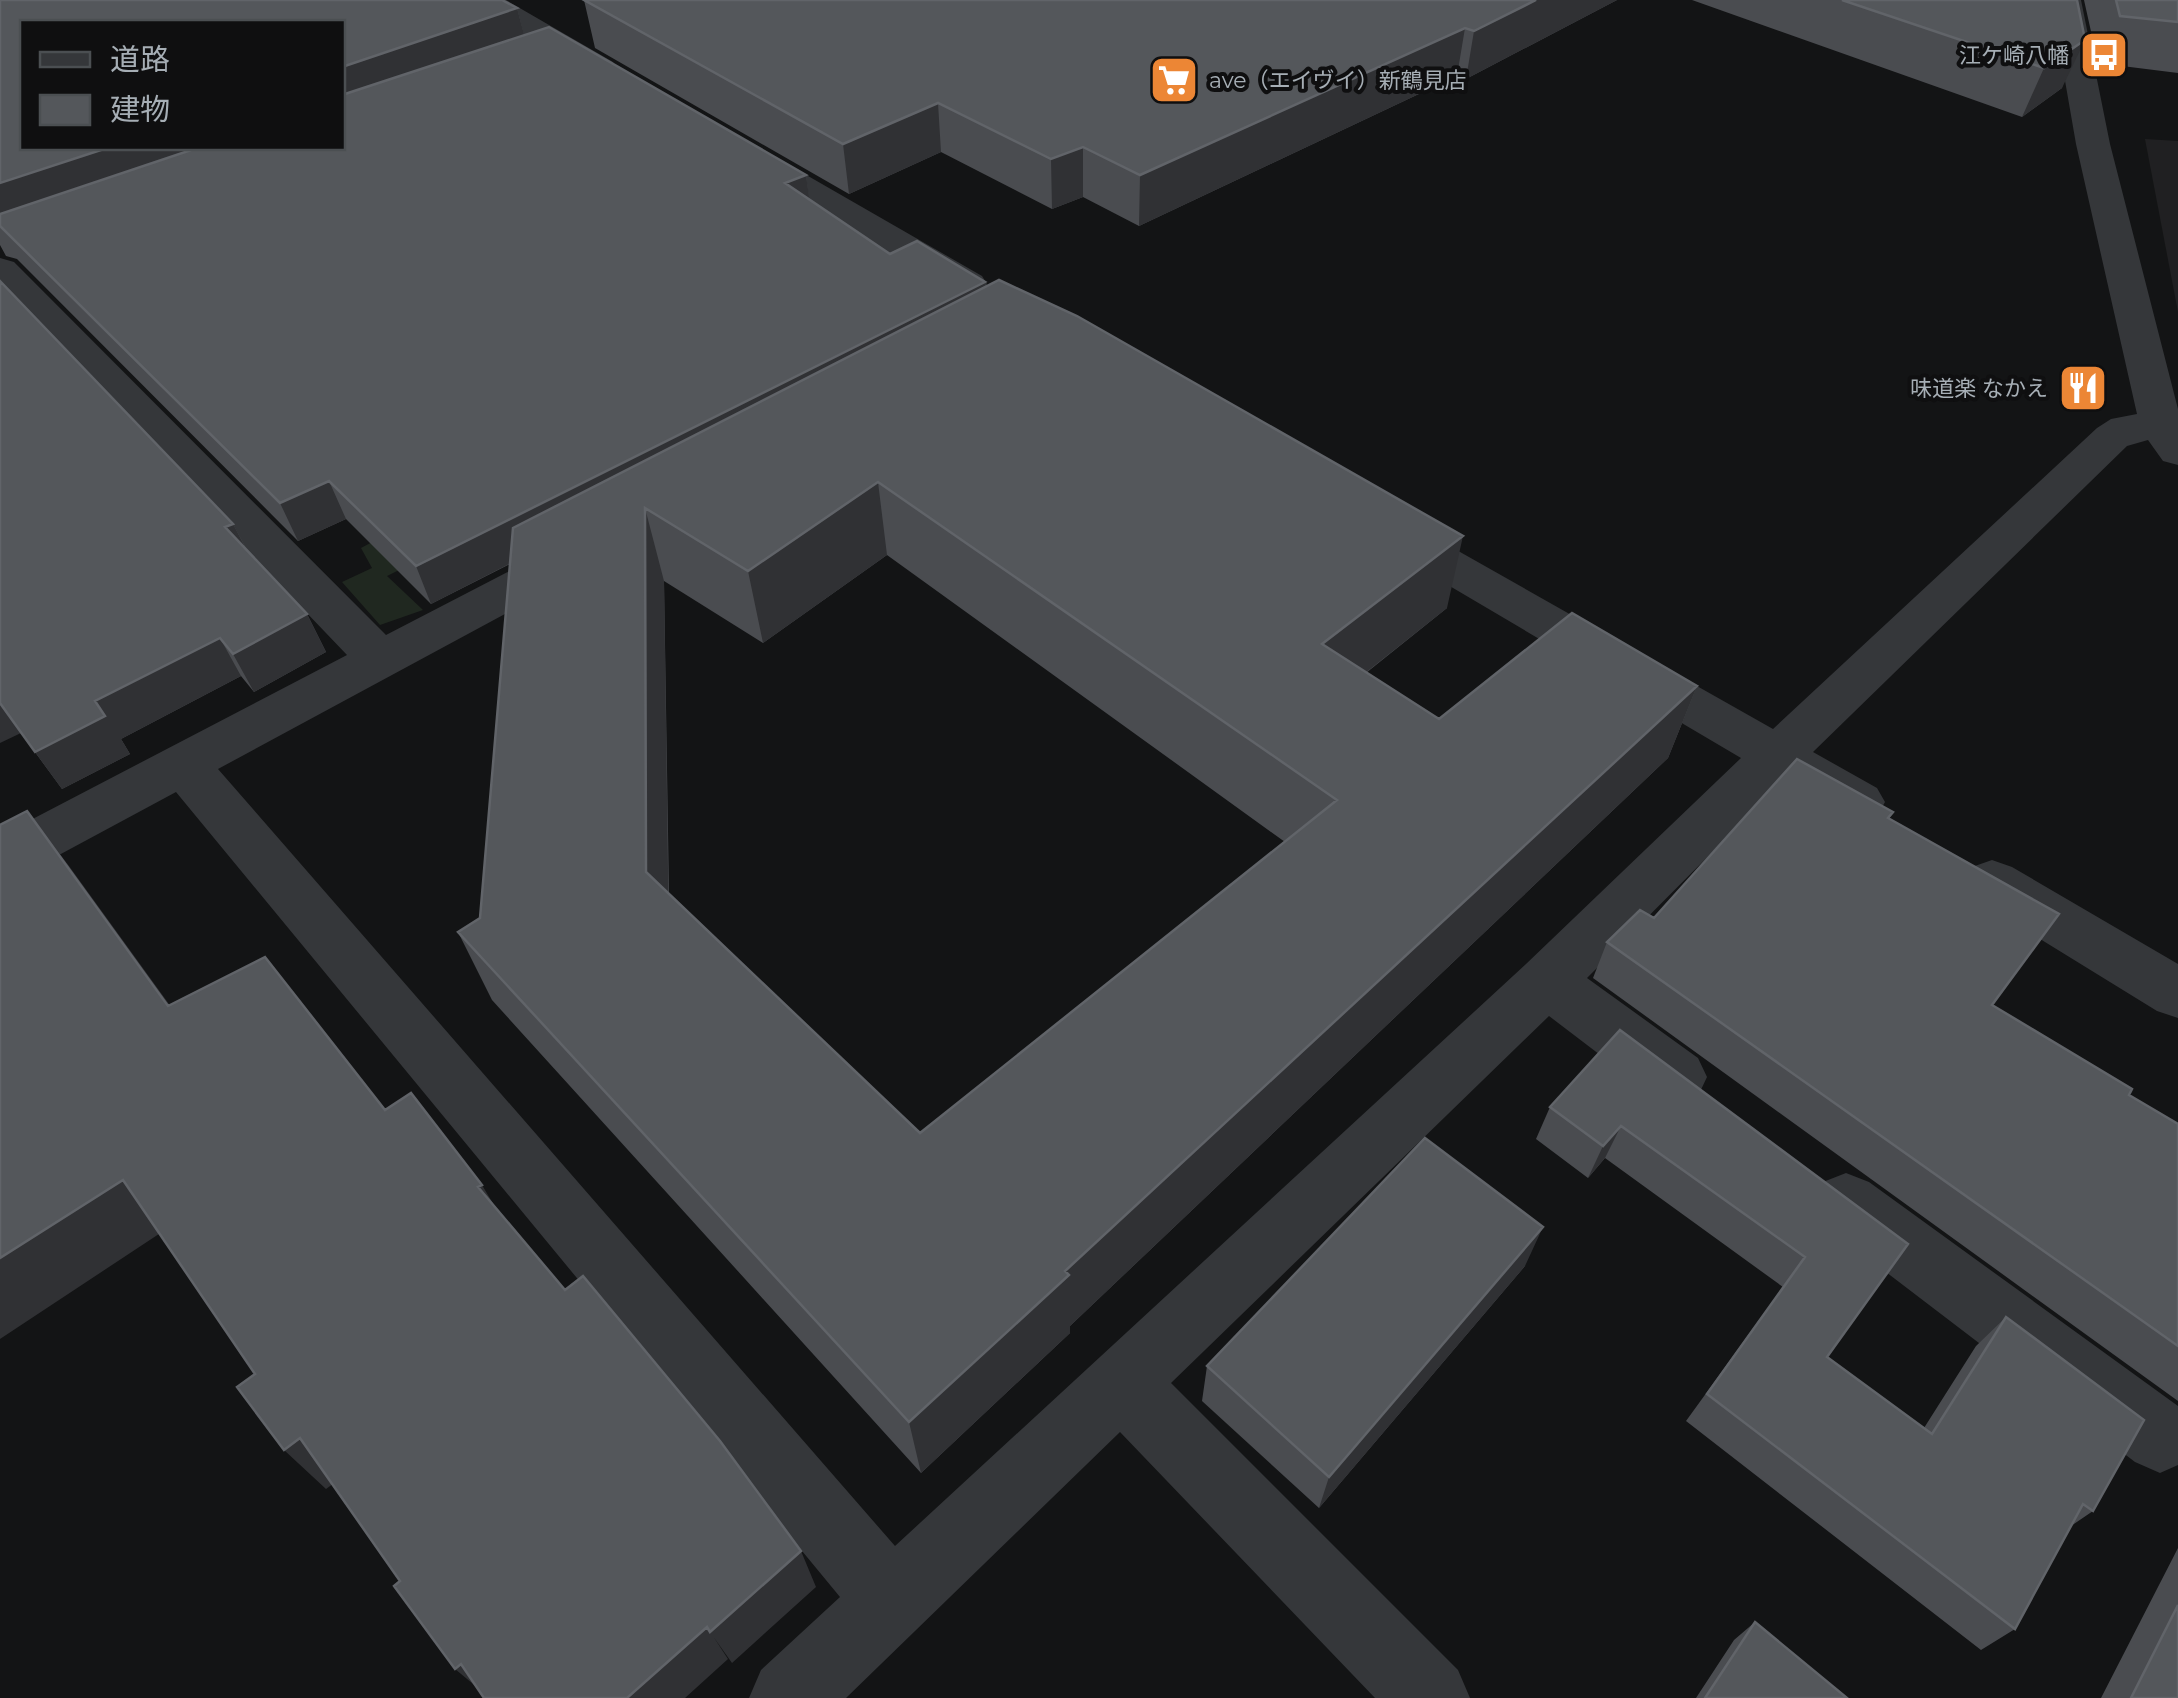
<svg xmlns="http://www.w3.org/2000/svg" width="2178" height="1698" viewBox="0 0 2178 1698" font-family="Montserrat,'Noto Sans JP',sans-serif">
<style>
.built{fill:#202022}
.green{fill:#202820}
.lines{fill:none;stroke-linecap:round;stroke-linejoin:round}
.minor{fill:#35373a;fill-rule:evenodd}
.wall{fill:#4a4c50;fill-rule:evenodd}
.shaded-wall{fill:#303134}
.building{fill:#54575b;stroke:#616469;stroke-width:2.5;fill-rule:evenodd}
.labels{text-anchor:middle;stroke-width:8;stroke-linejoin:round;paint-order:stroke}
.far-poi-label{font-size:22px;fill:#a6aeb5;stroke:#0f0f10;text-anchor:end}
</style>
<rect width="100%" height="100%" fill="#131415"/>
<path class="built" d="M 2145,139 L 2178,141 L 2178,312 Z"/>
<path class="green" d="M 391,532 L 417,561 L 387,576 L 423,610 L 380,625 L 342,582 L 372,568 L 361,548 Z"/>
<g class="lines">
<path class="minor" d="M 469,0 L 506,0 L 613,62 L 617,69 L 613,76 L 589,76 L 473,7 Z
M 2051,0 L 2081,0 L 2110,144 L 2178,409 L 2178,465 L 2163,461 L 2148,440 L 2127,446 L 1813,752 L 1877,788 L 1885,802 L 1877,816 C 1841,827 1812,800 1782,782 L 1587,978 L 1698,1058 L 1707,1077 L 1698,1096 L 1676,1103 L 1654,1096 L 1549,1016 L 1171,1383 L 1458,1670 L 1470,1698 L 1375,1698 L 1120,1432 L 846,1698 L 749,1698 L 761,1670 L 840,1597 L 176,792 L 20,876 L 0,882 L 0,836 L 347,655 L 0,292 L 0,258 L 14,262 L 386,635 L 556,547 L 572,543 L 588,547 L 595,558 L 588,569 L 218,769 L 895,1546 L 1526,964 L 1741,758 L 1375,542 L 1368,532 L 1375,522 L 1391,517 L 1407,522 L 1773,729 L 2097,428 L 2111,419 L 2137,414 L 2076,144 Z
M 744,142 L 756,146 L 982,276 L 987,284 L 982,292 L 968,296 L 954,292 L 732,160 L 726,153 L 732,146 Z
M 1992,860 L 2012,867 L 2178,964 L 2178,1018 L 2157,1011 L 1972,897 L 1964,882 L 1972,867 Z
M 1846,1173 L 1869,1182 L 2178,1406 L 2178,1465 L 2160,1473 L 2135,1462 L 1823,1224 L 1813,1203 L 1823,1182 Z"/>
</g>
<path class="wall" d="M 0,0 L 517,8 L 524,35 L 806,175 L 809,199 L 890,254 L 985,287 L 1447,608 L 1366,673 L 1439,719 L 1697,686 L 1668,758 L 1070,1326 L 1070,1333 L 921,1473 L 492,1000 L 458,932 L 480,918 L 510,564 L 431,604 L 346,519 L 298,541 L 17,259 L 6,256 L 0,245 ZM 342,22 L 342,148 L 22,148 ZM 887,555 L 1285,842 L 920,1133 L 669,893 L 664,581 L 763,643 Z
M 584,0 L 1617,0 L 1466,79 L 1457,76 L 1139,226 L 1083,197 L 1052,209 L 941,152 L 849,194 L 595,48 Z
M 1692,0 L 2077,0 L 2062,88 L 2022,117 Z
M 2084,0 L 2178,0 L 2178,73 L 2098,63 Z
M 233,524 L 247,550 L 307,614 L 326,652 L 254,692 L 241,676 L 121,739 L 130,754 L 62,789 L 21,733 Z
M 1893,812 L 1889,819 L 1992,1005 L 2129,1095 L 2178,1124 L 2178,1401 L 1593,978 L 1607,942 L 1654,918 Z
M 1620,1030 L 1908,1244 L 1827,1357 L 1924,1428 L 1976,1346 L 2006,1317 L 2093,1511 L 2071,1526 L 2015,1629 L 1981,1650 L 1686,1421 L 1783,1287 L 1605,1158 L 1588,1178 L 1536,1139 L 1550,1107 Z
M 1525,1266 L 1319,1508 L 1202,1401 L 1207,1366 Z
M 2178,1548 L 2178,1698 L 2101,1698 Z
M 1755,1622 L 1847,1698 L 1696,1698 L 1734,1640 Z"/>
<path class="shaded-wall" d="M 1536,0 L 1617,0 L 1466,79 L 1474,31 Z
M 517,8 L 526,42 L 342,106 L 342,67 Z
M 1465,28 L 1457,76 L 1139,226 L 1140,175 Z
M 2085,40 L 2062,88 L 2022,117 L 2044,68 Z
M 938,103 L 941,152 L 849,194 L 843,144 Z
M 1083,147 L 1083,197 L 1052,209 L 1051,159 Z
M 107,148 L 228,148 L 0,226 L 0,183 Z
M 806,175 L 811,211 L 785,183 Z
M 985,282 L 987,319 L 431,604 L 416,566 Z
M 329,481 L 346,519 L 298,541 L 280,503 Z
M 878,482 L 887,555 L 763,643 L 748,571 Z
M 645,508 L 664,581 L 669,941 L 646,872 Z
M 233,524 L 253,562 L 225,527 Z
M 1463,536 L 1447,608 L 1311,716 L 1322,644 Z
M 307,614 L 326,652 L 254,692 L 233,654 Z
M 220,638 L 241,676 L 121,739 L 130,754 L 62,789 L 35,752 L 95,701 Z
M 1697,686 L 1668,758 L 1070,1326 L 1070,1333 L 921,1473 L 909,1422 L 1065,1271 Z
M 0,703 L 21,733 L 0,743 Z
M 27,811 L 69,866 L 208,1058 L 168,1006 Z
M 1621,1126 L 1605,1158 L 1588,1178 L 1603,1146 Z
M 123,1180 L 168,1228 L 0,1339 L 0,1258 Z
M 482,1185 L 510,1232 L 478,1187 Z
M 1543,1227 L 1525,1266 L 1319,1508 L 1329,1477 Z
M 300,1438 L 341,1478 L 326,1489 L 284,1450 Z
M 801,1551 L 816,1587 L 732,1663 L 710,1632 Z
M 707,1627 L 728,1659 L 685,1698 L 627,1698 Z
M 461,1664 L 490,1698 L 455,1669 Z"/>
<path class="building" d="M 0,0 L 502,0 L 517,8 L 342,67 L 342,22 L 22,22 L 22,148 L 107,148 L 0,183 Z
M 584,0 L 1536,0 L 1474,31 L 1465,28 L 1140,175 L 1083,147 L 1051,159 L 938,103 L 843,144 Z
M 1842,0 L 2077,0 L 2085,40 L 2044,68 Z
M 2116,0 L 2178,0 L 2178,22 L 2120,16 Z
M 549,27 L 806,175 L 785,183 L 890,254 L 917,241 L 985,282 L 416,566 L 329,481 L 280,503 L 0,226 L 0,214 L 197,148 L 342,148 L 342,95 Z
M 999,280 L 1077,316 L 1463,536 L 1322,644 L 1439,719 L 1572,613 L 1697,686 L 1065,1271 L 1069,1275 L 909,1422 L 458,932 L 480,918 L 513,528 ZM 878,482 L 1337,800 L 920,1133 L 646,872 L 645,508 L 748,571 Z
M 0,281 L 233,524 L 225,527 L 307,614 L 233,654 L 220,638 L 95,701 L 105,716 L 35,752 L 0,703 Z
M 1797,759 L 1893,812 L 1888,818 L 2059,914 L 1992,1005 L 2132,1089 L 2129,1095 L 2178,1124 L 2178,1346 L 1607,942 L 1640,910 L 1654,918 Z
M 27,811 L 168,1006 L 265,957 L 385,1110 L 411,1093 L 482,1185 L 478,1187 L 565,1290 L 583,1276 L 720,1441 L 801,1551 L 710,1632 L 707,1627 L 627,1698 L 484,1698 L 461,1664 L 455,1669 L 394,1586 L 400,1581 L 300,1438 L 284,1450 L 237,1387 L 255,1374 L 123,1180 L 0,1258 L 0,825 Z
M 1620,1030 L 1908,1244 L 1827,1357 L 1932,1434 L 2006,1317 L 2144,1420 L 2093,1511 L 2083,1504 L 2015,1629 L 1707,1394 L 1805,1257 L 1621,1126 L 1603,1146 L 1550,1107 Z
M 1425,1138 L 1543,1227 L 1329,1477 L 1207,1366 Z
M 2178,1605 L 2178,1698 L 2131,1698 Z
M 1755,1622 L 1847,1698 L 1705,1698 Z"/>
<defs>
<g id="bus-square" transform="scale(2.5)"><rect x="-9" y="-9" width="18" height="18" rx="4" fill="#ec8635" stroke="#0f0f10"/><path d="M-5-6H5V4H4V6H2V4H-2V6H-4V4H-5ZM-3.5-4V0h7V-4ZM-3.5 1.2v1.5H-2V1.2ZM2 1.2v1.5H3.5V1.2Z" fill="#fff"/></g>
<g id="supermarket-square" transform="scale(2.5)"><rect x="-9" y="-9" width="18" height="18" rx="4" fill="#ec8635" stroke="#0f0f10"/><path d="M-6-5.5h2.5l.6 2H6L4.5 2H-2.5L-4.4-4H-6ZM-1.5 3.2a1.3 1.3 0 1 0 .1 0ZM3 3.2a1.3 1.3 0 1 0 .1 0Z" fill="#fff"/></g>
<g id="restaurant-square" transform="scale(2.5)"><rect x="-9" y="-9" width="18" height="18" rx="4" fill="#ec8635" stroke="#0f0f10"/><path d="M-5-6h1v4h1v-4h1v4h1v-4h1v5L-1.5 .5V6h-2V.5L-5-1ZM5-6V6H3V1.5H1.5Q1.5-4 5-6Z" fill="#fff"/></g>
</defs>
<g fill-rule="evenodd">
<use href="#bus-square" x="2104" y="55"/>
<use href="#supermarket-square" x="1174" y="80"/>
<use href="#restaurant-square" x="2083" y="388"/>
</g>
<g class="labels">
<g class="far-poi-label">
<text x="2069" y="63">江ケ崎八幡</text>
<text x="1209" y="88" text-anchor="start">ave（エイヴイ）新鶴見店</text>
<text x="2048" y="396">味道楽 なかえ</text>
</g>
</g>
<rect x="20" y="20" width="325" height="130" fill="#0f0f10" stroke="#4b4f52" stroke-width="2.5"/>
<rect x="40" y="52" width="50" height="15" fill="#35373a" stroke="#4b4f52" stroke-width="2.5"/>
<text x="110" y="70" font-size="30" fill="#a6aeb5">道路</text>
<rect x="40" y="95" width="50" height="30" fill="#54575b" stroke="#4b4f52" stroke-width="2.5"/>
<text x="110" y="120" font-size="30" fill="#a6aeb5">建物</text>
</svg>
